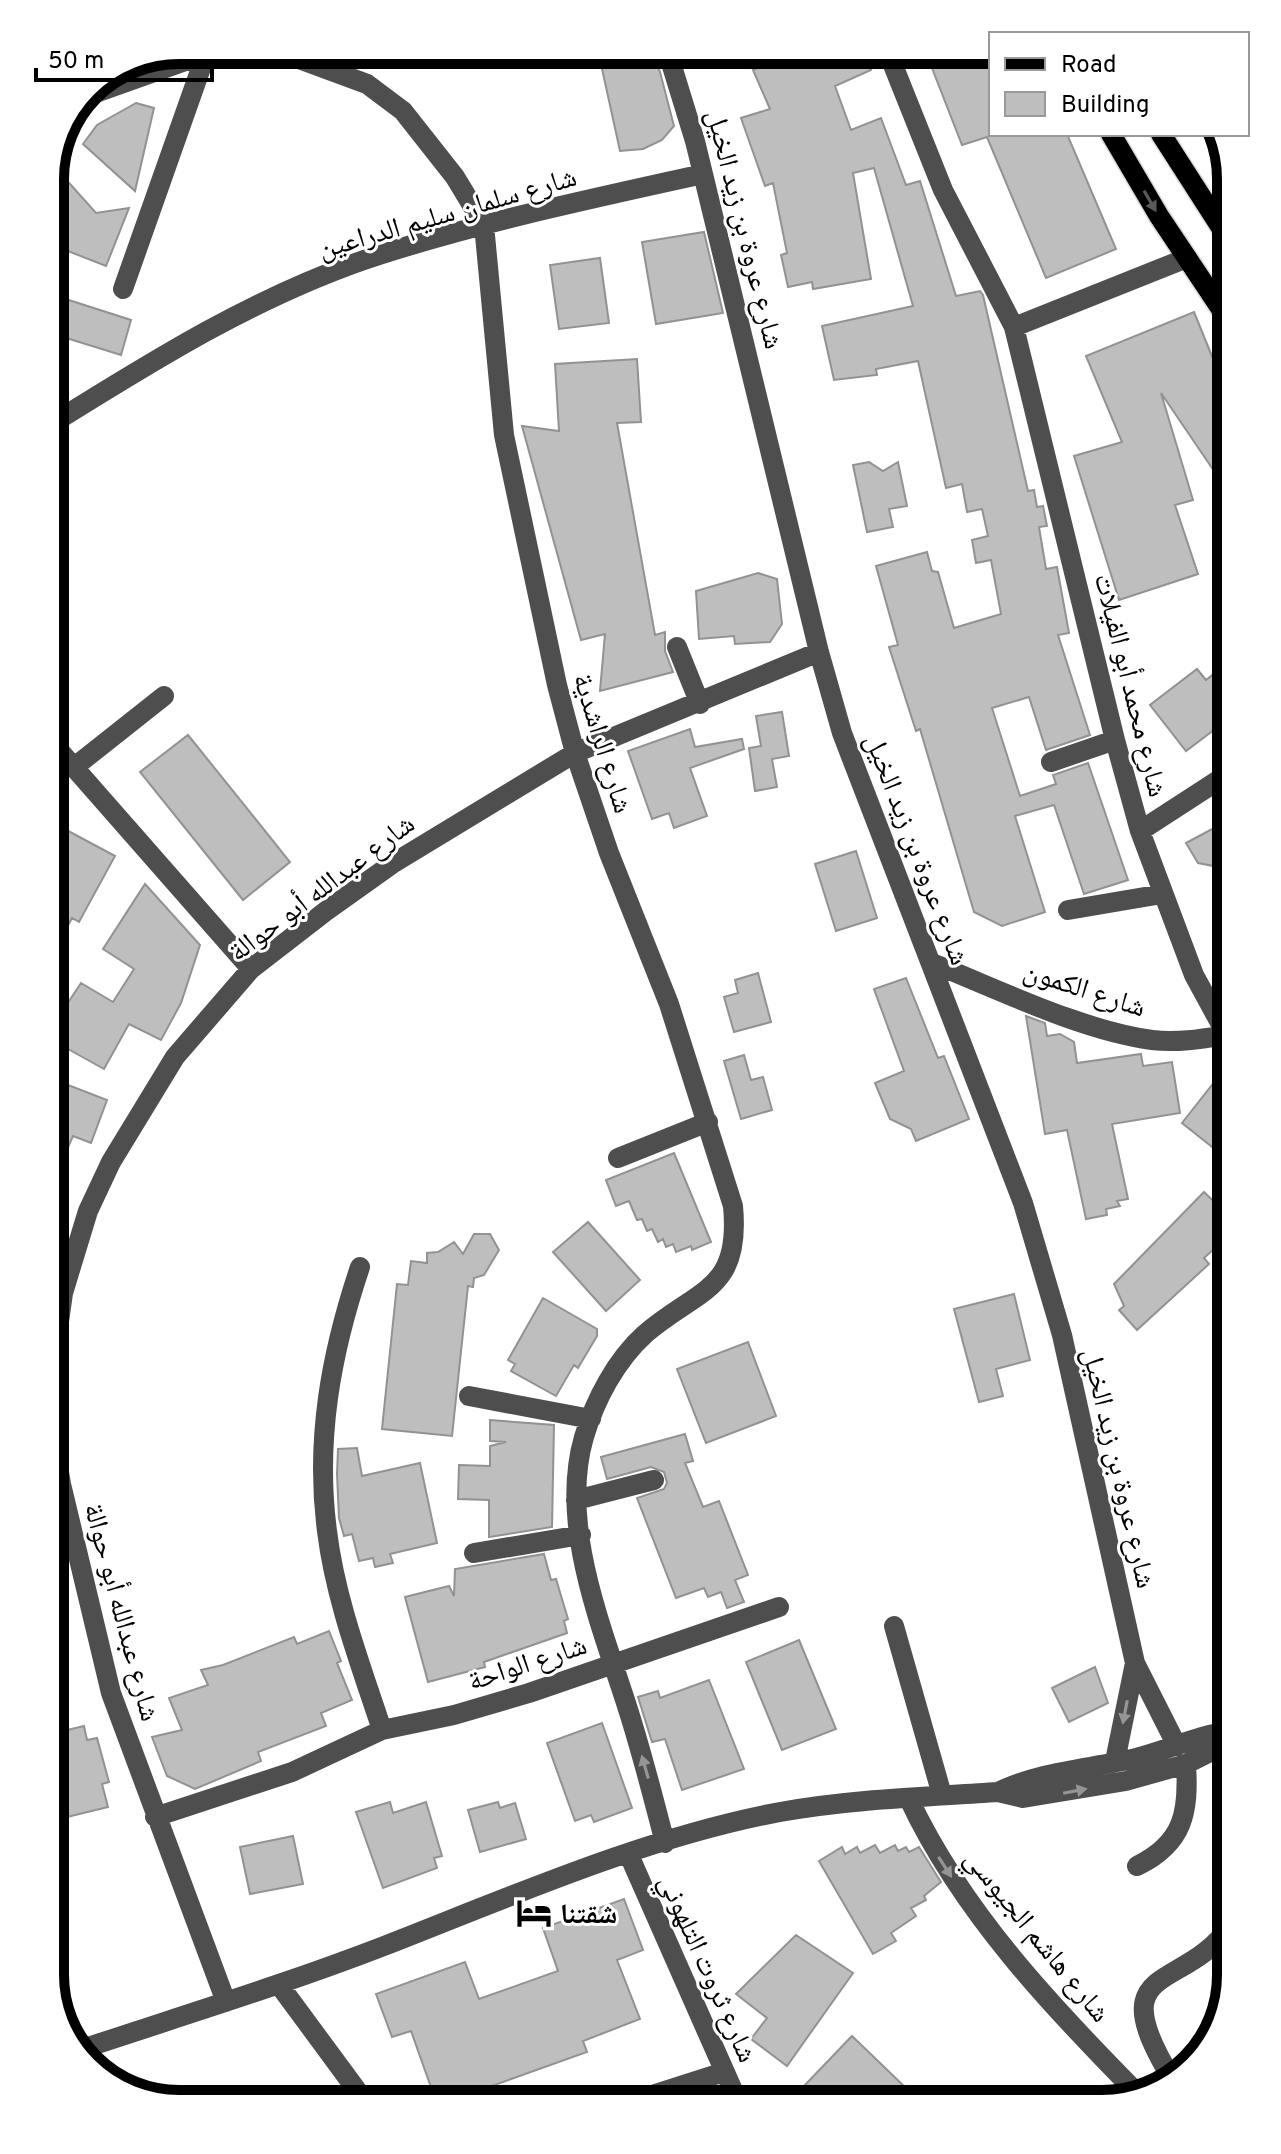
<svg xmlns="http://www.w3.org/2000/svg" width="1281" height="2154" viewBox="0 0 1281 2154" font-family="Overpass,'Noto Naskh Arabic',sans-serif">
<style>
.building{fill:#bebebe;stroke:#929292;stroke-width:2}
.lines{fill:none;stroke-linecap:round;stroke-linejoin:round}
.major-casing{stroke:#dbdbdb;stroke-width:23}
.minor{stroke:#4e4e4e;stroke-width:20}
.major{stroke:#000;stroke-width:20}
.oneway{fill:#595959}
.oneway2{fill:#959595}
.labels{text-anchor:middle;stroke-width:6;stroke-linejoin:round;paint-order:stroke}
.street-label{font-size:28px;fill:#000;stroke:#fff}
.poi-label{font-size:28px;font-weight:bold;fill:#000;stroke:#fff;text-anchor:start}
.rim{fill:none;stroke:#000;stroke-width:10}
</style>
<rect width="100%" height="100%" fill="#fff"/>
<path class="building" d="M 622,50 L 650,50 L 660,72 L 674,126 L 662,140 L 643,149 L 620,151 L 599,55 Z
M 798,50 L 862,50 L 871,70 L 835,86 L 851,130 L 881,118 L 906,185 L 920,181 L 956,296 L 980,291 L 983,295 L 1028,491 L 1034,490 L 1037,507 L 1043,506 L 1047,526 L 1039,527 L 1046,569 L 1057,567 L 1069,633 L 1058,635 L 1090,735 L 1046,750 L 1029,697 L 992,708 L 1020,796 L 1056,784 L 1053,775 L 1088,763 L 1128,880 L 1084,894 L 1054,805 L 1015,816 L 1045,912 L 1002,926 L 974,912 L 920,729 L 916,731 L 889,647 L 898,645 L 876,566 L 927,552 L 932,571 L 938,572 L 954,628 L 1001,614 L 991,560 L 976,563 L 972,540 L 988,536 L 982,509 L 967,512 L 962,484 L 946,488 L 918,361 L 876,369 L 877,375 L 834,380 L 822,326 L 913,306 L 874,168 L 853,173 L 871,279 L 813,289 L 812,282 L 788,287 L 781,255 L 787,253 L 773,183 L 765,186 L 741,118 L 770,109 L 753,70 Z
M 925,50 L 991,50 L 991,134 L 1067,134 L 1116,249 L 1046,278 L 987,137 L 962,145 Z
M 136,103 L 154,108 L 135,191 L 83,144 L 97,125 Z
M 53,165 L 96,213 L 129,208 L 106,266 L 50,244 Z
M 704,232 L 723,313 L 656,324 L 642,242 Z
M 600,258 L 609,323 L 559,329 L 550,265 Z
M 50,294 L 131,320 L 121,355 L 50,333 Z
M 1194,312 L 1231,403 L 1231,496 L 1161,393 L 1193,500 L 1175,505 L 1198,574 L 1119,600 L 1074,456 L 1122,442 L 1086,356 Z
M 637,359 L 641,422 L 617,423 L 655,635 L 665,632 L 665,651 L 673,672 L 600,691 L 605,634 L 581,640 L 522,426 L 559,431 L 555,364 Z
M 869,462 L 883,471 L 898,462 L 907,506 L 889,509 L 893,527 L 867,532 L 853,465 Z
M 758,573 L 777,579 L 782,624 L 770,642 L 735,644 L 734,636 L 699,639 L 696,591 Z
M 1231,660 L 1231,717 L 1186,751 L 1150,705 L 1197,669 L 1206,680 Z
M 782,712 L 789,756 L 772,759 L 777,787 L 755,791 L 749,748 L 761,746 L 756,716 Z
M 690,729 L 695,747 L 742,739 L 744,749 L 690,768 L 707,816 L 674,828 L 669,813 L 652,819 L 628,751 Z
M 188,735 L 290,862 L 243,900 L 140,772 Z
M 1231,819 L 1231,878 L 1218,867 L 1198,863 L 1186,843 Z
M 57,825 L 115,856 L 79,922 L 72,918 L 50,959 L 50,838 Z
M 856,851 L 877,918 L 836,931 L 815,864 Z
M 145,884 L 200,945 L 181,1003 L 161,1040 L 129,1024 L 104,1069 L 50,1039 L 50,1030 L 81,983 L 113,1002 L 134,969 L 103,949 Z
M 758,973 L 771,1022 L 734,1032 L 724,997 L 738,993 L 735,980 Z
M 906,978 L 938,1058 L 944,1056 L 969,1119 L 916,1141 L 911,1129 L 890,1119 L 875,1083 L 904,1071 L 874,989 Z
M 1026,1016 L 1045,1023 L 1047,1036 L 1060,1034 L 1074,1042 L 1077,1063 L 1141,1054 L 1143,1066 L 1172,1062 L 1180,1113 L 1112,1124 L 1128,1199 L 1117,1201 L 1120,1206 L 1106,1209 L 1107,1215 L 1086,1219 L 1067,1130 L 1045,1134 Z
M 744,1055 L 751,1080 L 763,1077 L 772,1110 L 741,1119 L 724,1061 Z
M 50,1078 L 107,1100 L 91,1143 L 73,1136 L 50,1188 Z
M 1212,1085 L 1231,1100 L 1231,1162 L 1182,1123 Z
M 674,1153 L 711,1242 L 692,1250 L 691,1246 L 676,1252 L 673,1244 L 666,1247 L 663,1239 L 658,1242 L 652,1229 L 647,1231 L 642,1219 L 637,1220 L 629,1201 L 616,1206 L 606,1180 Z
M 1204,1192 L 1229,1216 L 1218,1228 L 1220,1233 L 1213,1243 L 1215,1248 L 1204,1258 L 1209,1264 L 1137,1330 L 1119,1310 L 1124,1306 L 1114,1284 Z
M 588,1222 L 640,1280 L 606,1311 L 553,1252 Z
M 474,1234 L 490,1234 L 499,1250 L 484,1275 L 474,1278 L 473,1287 L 468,1286 L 452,1436 L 382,1429 L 397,1284 L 408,1285 L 411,1261 L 427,1263 L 427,1253 L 438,1252 L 454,1242 L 463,1254 Z
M 1014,1294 L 1030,1360 L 996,1369 L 1003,1396 L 979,1402 L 954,1309 Z
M 543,1298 L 597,1329 L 597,1336 L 578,1368 L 574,1365 L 556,1396 L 511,1371 L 515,1364 L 508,1360 Z
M 748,1342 L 776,1416 L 706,1443 L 677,1369 Z
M 490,1420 L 554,1425 L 552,1527 L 489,1537 L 489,1500 L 458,1499 L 459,1465 L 490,1466 L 490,1446 L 506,1442 L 490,1441 Z
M 685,1434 L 693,1461 L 685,1463 L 703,1507 L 719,1501 L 748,1575 L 735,1580 L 744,1602 L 727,1608 L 721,1592 L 708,1597 L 704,1588 L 676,1598 L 637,1498 L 664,1489 L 667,1483 L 664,1472 L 651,1467 L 607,1479 L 601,1457 Z
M 357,1448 L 362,1476 L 420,1463 L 437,1543 L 390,1554 L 393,1563 L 375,1567 L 373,1558 L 359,1561 L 352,1534 L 344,1536 L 339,1518 L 337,1474 L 338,1449 Z
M 544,1554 L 551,1580 L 556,1579 L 568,1619 L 564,1621 L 567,1633 L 484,1662 L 485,1667 L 428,1682 L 405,1597 L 449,1586 L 454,1596 L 455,1569 Z
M 329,1631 L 341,1661 L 337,1663 L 352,1700 L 321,1713 L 326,1726 L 258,1752 L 261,1761 L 195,1789 L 167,1776 L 152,1737 L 182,1730 L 169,1698 L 208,1685 L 201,1670 L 223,1665 L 294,1637 L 297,1644 Z
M 799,1640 L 836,1729 L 782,1750 L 746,1662 Z
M 1095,1667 L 1108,1703 L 1069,1722 L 1052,1688 Z
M 709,1680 L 744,1769 L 682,1790 L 665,1739 L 652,1742 L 638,1697 L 658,1691 L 660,1698 Z
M 602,1723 L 632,1808 L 594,1822 L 591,1815 L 575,1821 L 547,1743 Z
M 84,1726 L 87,1740 L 97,1738 L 109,1782 L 102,1784 L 108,1807 L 67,1817 L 65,1809 L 55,1811 L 50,1791 L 50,1734 Z
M 390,1802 L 393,1813 L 426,1802 L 442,1856 L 434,1858 L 437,1868 L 383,1888 L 356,1812 Z
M 498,1802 L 500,1808 L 515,1803 L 526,1839 L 480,1852 L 468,1810 Z
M 293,1836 L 303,1884 L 250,1894 L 240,1847 Z
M 875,1845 L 880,1853 L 895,1845 L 898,1851 L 906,1847 L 909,1852 L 919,1847 L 941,1882 L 924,1896 L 926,1900 L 911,1908 L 916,1916 L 891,1933 L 896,1941 L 873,1954 L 819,1861 L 842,1847 L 845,1854 L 857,1847 L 860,1853 Z
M 624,1899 L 643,1950 L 617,1960 L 640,2019 L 583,2041 L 587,2052 L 486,2088 L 487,2092 L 454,2104 L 437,2104 L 411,2031 L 392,2037 L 376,1994 L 465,1962 L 479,1999 L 558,1971 L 543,1928 Z
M 796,1935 L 853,1973 L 787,2066 L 751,2039 L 767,2018 L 736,1994 Z
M 852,2036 L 906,2088 L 891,2104 L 821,2104 L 803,2087 Z"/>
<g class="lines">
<g class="major-casing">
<path id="major" d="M 1111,134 L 1159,216 L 1231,324
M 1161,134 L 1231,243"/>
</g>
<path class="minor" d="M 258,50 L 283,53 L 367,84 L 403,111 L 455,177 L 484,225 L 504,435 L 557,685 L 575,753 L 609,853 L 669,1004 L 733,1206 C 741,1291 699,1288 645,1334 C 616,1360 595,1400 584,1437 C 559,1523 600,1622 626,1703 C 641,1749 653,1796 665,1843
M 667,50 L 695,141 L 819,652 L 842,733 L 1023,1203 L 1062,1335 L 1135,1663 L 1177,1746
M 891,60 L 943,190 L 1014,327 L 1115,740 L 1140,831 L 1194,975 L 1231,1043
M 84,97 L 216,50
M 123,289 L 207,51
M 1014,327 L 1187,258
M 50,425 C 154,360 261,293 379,255 C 485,221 595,198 703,174
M 677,647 L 700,704
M 50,740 L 251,969
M 1051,762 L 1115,740
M 73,768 L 164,696
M 1140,831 L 1231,772
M 1068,910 L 1162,894
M 932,963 C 1000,990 1080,1030 1152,1040 C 1177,1043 1201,1039 1226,1035
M 618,1158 L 708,1122
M 360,1267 C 331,1353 315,1440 327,1531 C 335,1598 361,1666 382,1730
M 469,1396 L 591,1419
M 576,1500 L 654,1480
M 474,1553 L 581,1535
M 894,1626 L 942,1795
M 1115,1761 L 1135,1663
M 998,1792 C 1040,1771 1090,1769 1136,1758 C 1168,1750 1198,1735 1231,1731
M 909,1799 C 962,1912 1052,2007 1139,2095
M 155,1817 L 292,1772 L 382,1730 L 454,1715 L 529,1693 L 779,1607
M 629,1855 L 739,2104
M 1137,1866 C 1184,1843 1189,1812 1186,1764
M 280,1986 L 367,2104
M 226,2002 L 111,1693 L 61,1484 L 52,1432 L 55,1350 L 63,1293 L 88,1211 L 111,1162 L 175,1057 L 251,969 L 326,911 L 392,864 L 575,753 L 819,652
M 79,2050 C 181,2016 283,1985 384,1946 C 510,1897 646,1837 780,1812 C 852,1799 926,1797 998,1792 L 1023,1798 L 1126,1781 L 1186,1764 L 1214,1750 L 1231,1731
M 1172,2079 C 1099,1959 1185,1994 1231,1924
M 624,2104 L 724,2072"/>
<use href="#major" class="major"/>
</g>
<defs><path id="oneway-solid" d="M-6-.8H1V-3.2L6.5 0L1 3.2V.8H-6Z" transform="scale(2)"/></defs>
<use class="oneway" href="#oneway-solid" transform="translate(1150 201) rotate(60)"/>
<g class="oneway2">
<use href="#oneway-solid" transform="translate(1125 1712) rotate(101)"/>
<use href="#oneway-solid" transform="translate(645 1767) rotate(-106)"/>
<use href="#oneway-solid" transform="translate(1075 1791) rotate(-11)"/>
<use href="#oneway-solid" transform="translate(945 1867) rotate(57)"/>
</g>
<defs>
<g id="hotel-bare" transform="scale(2.76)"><path d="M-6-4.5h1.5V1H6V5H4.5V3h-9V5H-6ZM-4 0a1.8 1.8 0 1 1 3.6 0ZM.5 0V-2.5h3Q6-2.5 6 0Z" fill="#000" stroke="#fff" stroke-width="2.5" paint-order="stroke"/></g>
</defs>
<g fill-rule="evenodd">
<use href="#hotel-bare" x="534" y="1913"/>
</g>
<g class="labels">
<g class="street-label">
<text transform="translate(447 212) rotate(-16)" y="10">شارع سلمان سليم الدراعين</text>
<text transform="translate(746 229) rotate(76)" y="10">شارع عروة بن زيد الخيل</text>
<text transform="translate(1132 685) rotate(76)" y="10">شارع محمد أبو الفيلات</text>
<text transform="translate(604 743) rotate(73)" y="10">شارع الراشدية</text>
<text transform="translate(918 849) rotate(69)" y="10">شارع عروة بن زيد الخيل</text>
<text transform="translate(321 887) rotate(-37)" y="10">شارع عبدالله أبو حوالة</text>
<text transform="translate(1085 988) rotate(18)" y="10">شارع الكمون</text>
<text transform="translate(1120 1468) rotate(77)" y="10">شارع عروة بن زيد الخيل</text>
<text transform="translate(123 1612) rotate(75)" y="10">شارع عبدالله أبو حوالة</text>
<text transform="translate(527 1662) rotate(-18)" y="10">شارع الواحة</text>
<text transform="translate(1038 1935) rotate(51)" y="10">شارع هاشم الجيوسي</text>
<text transform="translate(709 1968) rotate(66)" y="10">شارع ثروت التلهوني</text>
</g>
<g class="poi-label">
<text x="560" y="1923">شقتنا</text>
</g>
</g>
<path d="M0 0H1281V2154H0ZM179 64H1102A115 115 0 0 1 1217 179V1975A115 115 0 0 1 1102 2090H179A115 115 0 0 1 64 1975V179A115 115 0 0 1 179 64Z" fill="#fff" fill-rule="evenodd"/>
<path class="rim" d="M179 64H1102A115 115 0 0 1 1217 179V1975A115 115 0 0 1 1102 2090H179A115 115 0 0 1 64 1975V179A115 115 0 0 1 179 64Z"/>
<rect x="989" y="32" width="260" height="104" fill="#ffffff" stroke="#999999" stroke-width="2"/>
<rect x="1005" y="58" width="40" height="12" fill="#000000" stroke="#999999" stroke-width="2"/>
<text x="1061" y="72" font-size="24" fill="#000000">Road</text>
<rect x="1005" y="92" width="40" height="24" fill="#bebebe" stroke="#999999" stroke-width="2"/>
<text x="1061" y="112" font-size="24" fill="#000000">Building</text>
<path d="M36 68v12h176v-12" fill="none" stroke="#000000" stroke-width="4"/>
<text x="48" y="68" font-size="24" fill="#000000" stroke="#ffffff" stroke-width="6" paint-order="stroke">50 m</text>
</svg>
